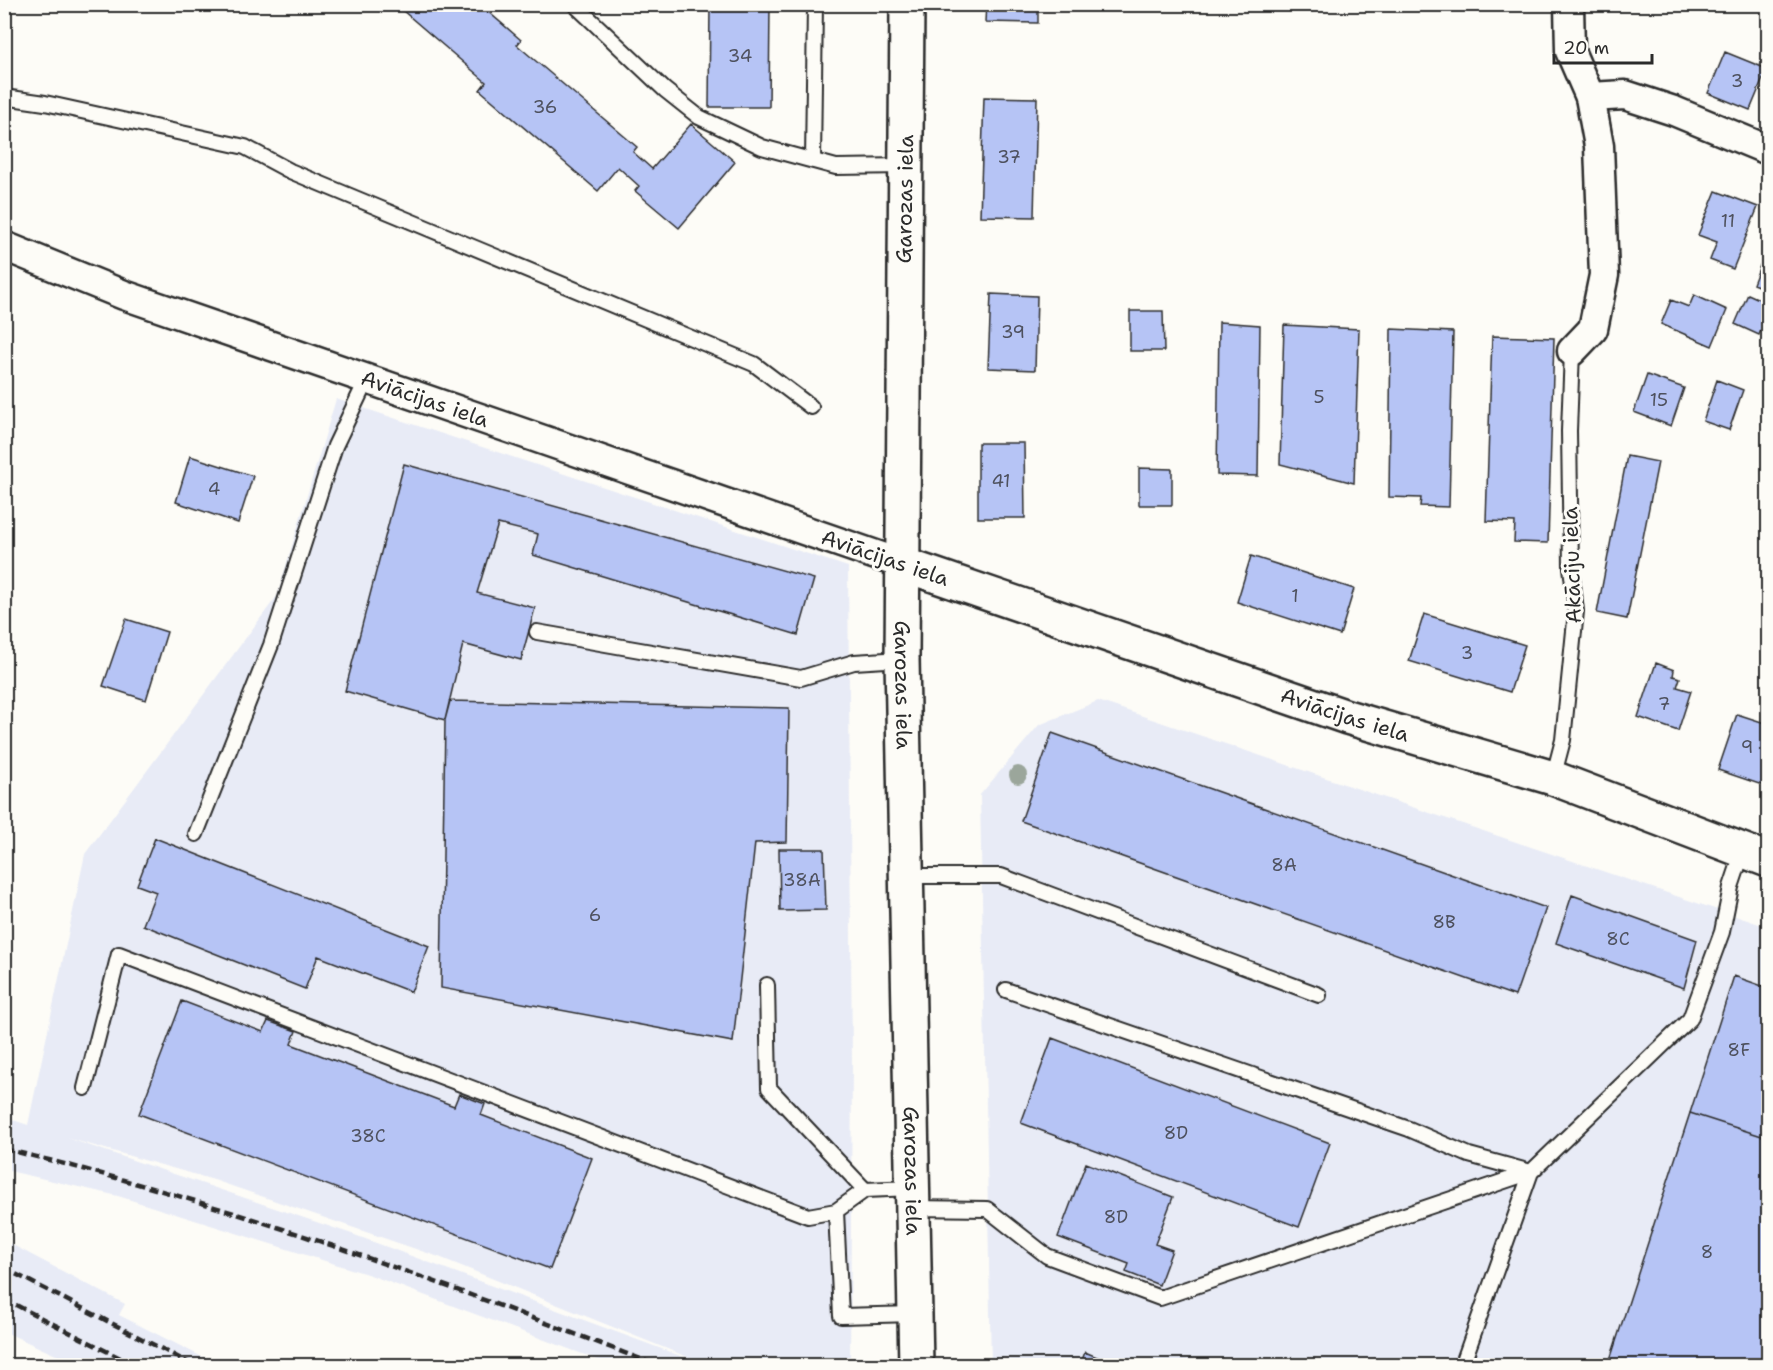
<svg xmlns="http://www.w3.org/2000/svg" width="1773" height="1370" viewBox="0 0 1773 1370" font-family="'Shantell Sans',sans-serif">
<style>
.built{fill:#e8ebf6}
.building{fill:#b6c4f5;stroke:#2b2b2b;stroke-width:1.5}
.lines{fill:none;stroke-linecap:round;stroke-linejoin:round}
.lane-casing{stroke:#2b2b2b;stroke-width:18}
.street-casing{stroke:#2b2b2b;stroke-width:33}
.secondary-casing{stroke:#2b2b2b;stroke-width:38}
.lane{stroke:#fdfcf7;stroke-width:14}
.street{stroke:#fdfcf7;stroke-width:28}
.secondary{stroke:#fdfcf7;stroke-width:33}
.rail{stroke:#2b2b2b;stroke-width:4.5;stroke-dasharray:9 4.5;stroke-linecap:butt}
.tree{fill:#9ba69b}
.labels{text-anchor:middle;stroke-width:6;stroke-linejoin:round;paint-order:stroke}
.number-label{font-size:18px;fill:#4e515e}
.street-label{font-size:21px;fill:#2b2b2b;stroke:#fdfcf7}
</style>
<rect width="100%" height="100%" fill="#fdfcf7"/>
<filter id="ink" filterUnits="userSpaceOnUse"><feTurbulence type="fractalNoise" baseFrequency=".0167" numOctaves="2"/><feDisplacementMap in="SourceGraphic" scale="12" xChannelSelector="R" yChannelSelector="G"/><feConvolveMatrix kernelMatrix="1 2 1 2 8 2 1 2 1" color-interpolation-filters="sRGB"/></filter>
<g filter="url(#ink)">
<path class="built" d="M 336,399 L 848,567 L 852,1063 L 850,1365 L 707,1365 L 439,1257 L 214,1180 L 67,1138 L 352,1234 L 705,1365 L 612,1365 L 370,1275 L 118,1196 L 5,1170 L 4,1117 L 28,1125 L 85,854 L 277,596 Z
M 1098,701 L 1768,927 L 1768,1365 L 991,1365 L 980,795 L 1039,725 Z
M 5,1241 L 125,1304 L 119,1315 L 218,1365 L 78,1365 L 5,1332 Z"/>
<path class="building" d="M 395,4 L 479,4 L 521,40 L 517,45 L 637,147 L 633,152 L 652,169 L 691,124 L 735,162 L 679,228 L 635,191 L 639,186 L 618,167 L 598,191 L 480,90 L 486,82 Z
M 710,4 L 770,4 L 769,107 L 709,107 Z
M 986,4 L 1038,4 L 1038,23 L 985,22 Z
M 1725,52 L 1767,69 L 1750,110 L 1708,93 Z
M 984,97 L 1037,98 L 1034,217 L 980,216 Z
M 1716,191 L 1758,207 L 1733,269 L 1710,260 L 1717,242 L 1698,235 Z
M 1764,255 L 1768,257 L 1768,290 L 1753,284 Z
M 991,294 L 1037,296 L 1035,370 L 988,368 Z
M 1748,294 L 1768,303 L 1768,313 L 1759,335 L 1735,324 Z
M 1694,295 L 1727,310 L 1712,346 L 1661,324 L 1671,300 L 1689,307 Z
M 1130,311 L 1163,311 L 1164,351 L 1130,351 Z
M 1219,322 L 1260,325 L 1258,476 L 1217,475 Z
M 1284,325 L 1359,329 L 1354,483 L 1280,464 Z
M 1391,329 L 1453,332 L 1449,507 L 1420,506 L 1421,498 L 1389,497 Z
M 1492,336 L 1554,338 L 1548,543 L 1514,542 L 1515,522 L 1486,521 Z
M 1647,375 L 1684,388 L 1671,426 L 1634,412 Z
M 1717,380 L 1743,390 L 1729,430 L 1703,421 Z
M 978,443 L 1024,443 L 1025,518 L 978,518 Z
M 190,456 L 253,476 L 238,523 L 176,502 Z
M 1627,456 L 1658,462 L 1627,619 L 1597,613 Z
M 404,464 L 814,579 L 798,635 L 533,555 L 538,534 L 498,524 L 477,593 L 535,608 L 521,660 L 463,644 L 445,720 L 345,691 Z
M 1139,468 L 1172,469 L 1172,505 L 1139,505 Z
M 1251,556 L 1354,589 L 1340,635 L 1237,602 Z
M 1424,614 L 1525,645 L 1510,692 L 1409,661 Z
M 126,619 L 167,632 L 146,700 L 103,686 Z
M 1656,663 L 1674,670 L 1673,676 L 1680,678 L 1677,687 L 1691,691 L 1678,731 L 1638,717 Z
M 450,701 L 789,708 L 787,842 L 755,843 L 733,1042 L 441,988 L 445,720 Z
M 1737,714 L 1768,724 L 1768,787 L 1718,770 Z
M 1052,733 L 1546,908 L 1515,996 L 1021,821 Z
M 155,838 L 429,946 L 411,992 L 318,956 L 305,989 L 143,925 L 156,892 L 137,885 Z
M 779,849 L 824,849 L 826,910 L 780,911 Z
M 1572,895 L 1697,940 L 1684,988 L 1556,943 Z
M 1734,976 L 1768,988 L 1768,1138 L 1690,1113 Z
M 182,1001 L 263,1032 L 268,1021 L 296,1031 L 291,1044 L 454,1106 L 459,1094 L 485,1104 L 481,1115 L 592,1158 L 550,1269 L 139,1114 Z
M 1052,1038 L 1330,1143 L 1299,1227 L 1021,1123 Z
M 1690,1113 L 1768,1138 L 1768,1366 L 1608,1366 Z
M 1086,1163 L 1173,1197 L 1155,1244 L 1172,1250 L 1159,1285 L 1126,1272 L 1129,1264 L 1058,1237 Z
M 1085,1352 L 1118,1366 L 1080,1366 Z"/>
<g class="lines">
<g class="lane-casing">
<path id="lane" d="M 574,4 L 665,90 L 699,117 L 762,147 L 836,167 L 905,166
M 4,97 L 45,103 L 245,147 L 290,171 L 754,364 L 811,407
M 813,161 L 815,4
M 537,632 L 801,678 L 854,662 L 902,659
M 1553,778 L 1563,740 L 1576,611 L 1571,567 L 1569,431 L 1572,351
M 196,834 L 271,645 L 335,446 L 367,379
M 906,876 L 1001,876 L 1319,995
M 767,985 L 769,1088 L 865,1190 L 912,1188
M 1006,990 L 1409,1129 L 1469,1155 L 1531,1172
M 85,1088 L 119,954 L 808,1216 L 836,1211
M 865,1190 L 836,1211 L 841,1316 L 914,1314
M 912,1208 L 987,1209 L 1047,1256 L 1160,1298 L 1531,1172
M 1462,1366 L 1531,1172 L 1690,1019 L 1722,932 L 1731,887 L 1743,851"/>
</g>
<g class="street-casing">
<g id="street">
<path d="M 1569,4 L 1570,51 L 1590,97 L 1599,146 L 1604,275 L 1593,329 L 1572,351"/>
<path d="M 1590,97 L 1625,95 L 1674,111 L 1768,150"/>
<path id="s1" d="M 4,246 L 124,295 L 902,564"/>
</g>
</g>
<g class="secondary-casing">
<g id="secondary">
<path id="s2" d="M 907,4 L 902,659 L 916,1366"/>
<path id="s3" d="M 902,564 L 1347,717 L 1553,778 L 1768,860"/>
</g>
</g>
<use href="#lane" class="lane"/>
<use href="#street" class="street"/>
<use href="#secondary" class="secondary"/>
<path class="rail" d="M 4,1149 C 229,1202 444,1284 659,1366
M 4,1268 L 195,1366
M 4,1299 L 136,1366"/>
</g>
<circle class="tree" cx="1018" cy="775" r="9"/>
</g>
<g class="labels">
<g class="number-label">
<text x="740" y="62">34</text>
<text x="1737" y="87">3</text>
<text x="545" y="113">36</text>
<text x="1009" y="163">37</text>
<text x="1728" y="227">11</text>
<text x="1013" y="338">39</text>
<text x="1319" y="403">5</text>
<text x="1659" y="406">15</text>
<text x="1001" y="487">41</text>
<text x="214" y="495">4</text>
<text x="1295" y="602">1</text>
<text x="1467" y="659">3</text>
<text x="1664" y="710">7</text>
<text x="1747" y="753">9</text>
<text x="1284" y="871">8A</text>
<text x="802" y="886">38A</text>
<text x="595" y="921">6</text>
<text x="1444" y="928">8B</text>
<text x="1618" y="945">8C</text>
<text x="1739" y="1056">8F</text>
<text x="1176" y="1139">8D</text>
<text x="368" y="1142">38C</text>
<text x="1116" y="1223">8D</text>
<text x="1707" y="1258">8</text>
</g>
<g class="street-label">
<text transform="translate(905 199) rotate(-89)" y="7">Garozas iela</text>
<text dy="7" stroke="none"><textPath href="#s1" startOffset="448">Aviācijas iela</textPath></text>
<text transform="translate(885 558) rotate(19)" y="7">Aviācijas iela</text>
<text transform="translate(1572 565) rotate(-92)" y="7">Akāciju iela</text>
<text dy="7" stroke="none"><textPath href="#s2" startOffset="681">Garozas iela</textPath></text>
<text dy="7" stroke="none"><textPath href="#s3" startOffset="468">Aviācijas iela</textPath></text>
<text dy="7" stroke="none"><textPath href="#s2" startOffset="1167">Garozas iela</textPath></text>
</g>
</g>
<rect width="1773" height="1370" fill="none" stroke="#fdfcf7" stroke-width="24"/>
<rect x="12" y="12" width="1749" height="1346" fill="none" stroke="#2b2b2b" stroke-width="2" filter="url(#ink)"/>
<path d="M1554 54v9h98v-9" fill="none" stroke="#2b2b2b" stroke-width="3"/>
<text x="1563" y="54" font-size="18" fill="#2b2b2b" stroke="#fdfcf7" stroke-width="4.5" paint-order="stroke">20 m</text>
</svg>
